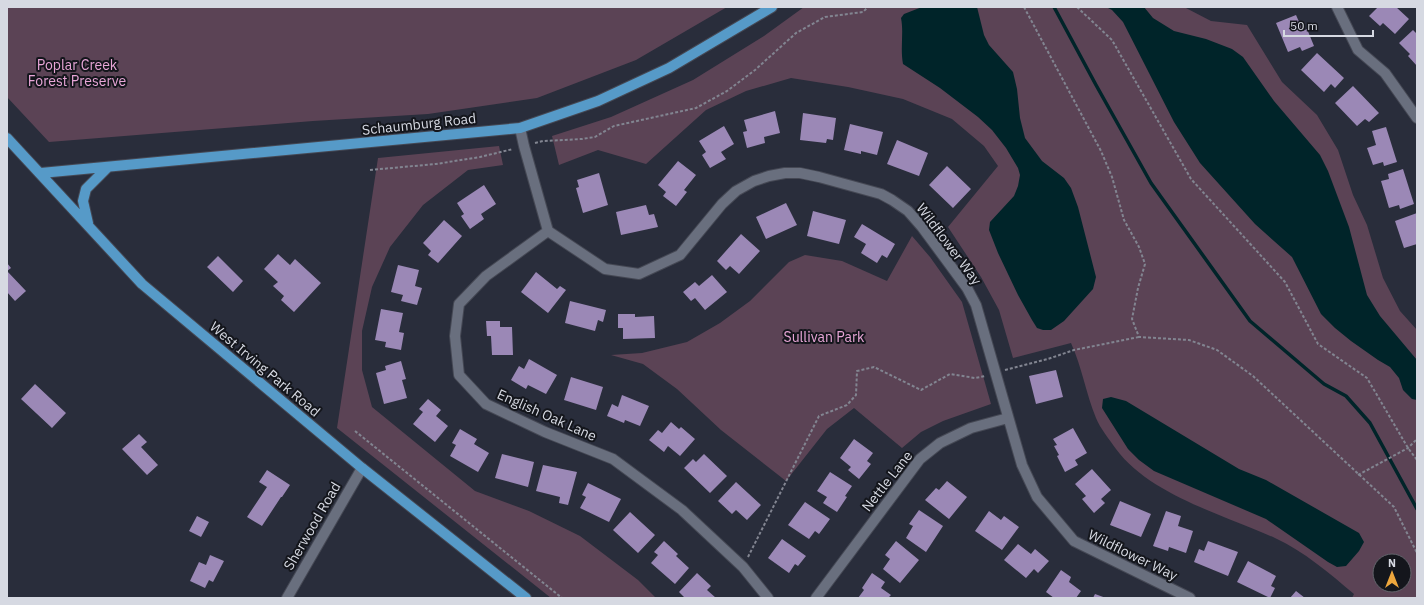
<svg xmlns="http://www.w3.org/2000/svg" width="1424" height="605" viewBox="0 0 1424 605" font-family="'IBM Plex Sans',sans-serif">
<style>
.green{fill:#5b4355;fill-rule:evenodd}
.water{fill:#002429}
.lines{fill:none;stroke-linecap:round;stroke-linejoin:round}
.stream{stroke:#002429;stroke-width:3.5}
.building{fill:#9b88b6}
.minor-casing{stroke:#454854;stroke-width:12}
.major-casing{stroke:#454854;stroke-width:12}
.path{stroke:#828591;stroke-width:2;stroke-dasharray:3 2;stroke-linecap:butt}
.minor{stroke:#696f7e;stroke-width:10}
.major{stroke:#569ac8;stroke-width:10}
.labels{text-anchor:middle;stroke-width:4;stroke-linejoin:round;paint-order:stroke}
.park-label{font-size:14px;fill:#e8a6d7;stroke:#14161c}
.street-label{font-size:14px;fill:#d6d9e2;stroke:#14161c}
</style>
<rect width="100%" height="100%" fill="#292d3b"/>
<path class="green" d="M 7,7 L 727,7 L 636,60 L 537,98 L 428,114 L 313,121 L 49,142 L 7,97 Z
M 804,7 L 1184,7 L 1211,21 L 1247,25 L 1282,82 L 1317,115 L 1338,150 L 1353,195 L 1367,225 L 1383,278 L 1400,311 L 1417,330 L 1417,598 L 1352,598 L 1354,594 C 1329,573 1305,552 1275,538 C 1224,515 1150,495 1116,449 C 1109,439 1100,428 1096,418 C 1086,394 1082,367 1071,343 L 1013,358 L 999,310 L 981,277 L 948,227 L 998,166 L 984,146 L 952,119 L 903,99 L 848,87 L 791,78 L 746,91 L 706,110 L 646,164 L 598,150 L 559,165 L 552,136 L 611,117 L 693,80 L 764,36 ZM 1380,561 L 1404,561 L 1404,585 L 1380,585 Z
M 499,146 L 503,165 L 468,170 L 423,205 L 390,247 L 372,287 L 362,331 L 362,370 L 372,407 L 475,491 L 529,511 L 580,536 L 638,580 L 656,598 L 551,598 L 337,428 L 378,158 Z
M 912,236 L 930,257 L 962,302 L 991,404 L 943,421 L 921,432 L 902,448 L 854,408 L 827,429 L 786,481 L 721,430 L 677,389 L 643,364 L 611,355 L 642,353 L 687,342 L 720,323 L 750,301 L 789,262 L 805,255 L 842,261 L 887,281 Z"/>
<path class="water" d="M 922,7 L 977,7 L 984,35 L 989,45 L 1013,72 L 1017,89 L 1020,118 L 1025,138 L 1042,161 L 1064,178 L 1071,188 L 1078,207 L 1096,277 L 1093,289 L 1064,321 L 1051,330 L 1043,330 L 1037,328 L 1032,320 L 1018,295 L 998,253 L 989,230 L 990,222 L 1014,196 L 1018,186 L 1020,175 L 1018,168 L 1006,148 L 992,130 L 978,117 L 940,88 L 903,64 C 900,48 904,33 901,18 L 904,14 Z
M 1106,7 L 1144,7 L 1153,18 L 1174,31 L 1206,39 L 1232,49 L 1243,57 L 1274,101 L 1320,155 L 1328,171 L 1349,227 L 1367,295 L 1380,316 L 1417,360 L 1417,400 L 1412,399 L 1403,390 L 1399,378 L 1390,367 L 1378,360 L 1351,341 L 1335,328 L 1321,314 L 1292,257 L 1255,224 L 1200,163 L 1174,122 L 1123,22 L 1112,10 Z
M 1111,397 L 1126,401 L 1239,469 L 1266,480 L 1359,533 L 1364,542 L 1359,551 L 1346,566 L 1337,567 L 1328,562 L 1266,519 L 1154,471 L 1139,460 L 1128,449 L 1102,408 L 1103,399 Z"/>
<g class="lines">
<path class="stream" d="M 1054,7 L 1096,85 L 1151,183 L 1250,321 L 1324,384 L 1346,396 L 1370,423 L 1417,509"/>
</g>
<path class="building" d="M 1378,7 L 1396,7 L 1409,19 L 1395,34 L 1383,23 L 1380,26 L 1369,16 Z
M 1296,15 L 1303,31 L 1307,29 L 1314,46 L 1302,51 L 1300,47 L 1288,52 L 1276,23 Z
M 1413,30 L 1417,34 L 1417,66 L 1408,56 L 1410,54 L 1399,43 Z
M 1317,53 L 1344,78 L 1335,88 L 1331,84 L 1324,92 L 1301,70 Z
M 1353,86 L 1379,113 L 1369,122 L 1365,119 L 1357,126 L 1335,103 Z
M 775,111 L 780,133 L 764,137 L 765,143 L 747,148 L 743,132 L 747,131 L 744,120 Z
M 803,113 L 836,118 L 833,140 L 827,139 L 826,143 L 800,140 Z
M 850,124 L 883,132 L 877,155 L 861,151 L 861,154 L 844,150 Z
M 724,126 L 734,144 L 721,152 L 726,159 L 710,168 L 702,155 L 706,152 L 699,141 Z
M 1386,127 L 1397,162 L 1384,166 L 1383,162 L 1373,165 L 1367,148 L 1376,145 L 1372,131 Z
M 897,140 L 928,153 L 919,176 L 887,164 Z
M 678,161 L 696,175 L 684,190 L 687,192 L 676,206 L 663,196 L 666,192 L 658,185 Z
M 947,166 L 971,189 L 953,208 L 929,185 Z
M 1403,169 L 1414,204 L 1400,209 L 1399,205 L 1389,208 L 1381,181 L 1389,179 L 1388,174 Z
M 599,173 L 608,205 L 583,213 L 576,188 L 579,187 L 577,180 Z
M 484,185 L 496,204 L 481,214 L 484,219 L 470,229 L 461,216 L 464,214 L 457,203 Z
M 786,203 L 797,225 L 766,239 L 756,217 Z
M 646,205 L 649,215 L 654,214 L 658,227 L 621,235 L 616,212 Z
M 813,211 L 846,220 L 839,244 L 807,236 Z
M 1417,213 L 1417,244 L 1404,248 L 1395,221 Z
M 444,220 L 462,236 L 438,263 L 428,255 L 431,251 L 423,243 Z
M 862,224 L 895,244 L 887,258 L 882,255 L 877,263 L 861,253 L 866,244 L 854,237 Z
M 741,234 L 760,251 L 739,274 L 730,266 L 726,270 L 717,261 Z
M 278,254 L 290,265 L 295,259 L 321,283 L 294,312 L 281,300 L 284,296 L 273,286 L 278,282 L 264,269 Z
M 218,256 L 243,281 L 233,292 L 207,267 Z
M 7,263 L 11,268 L 7,271 L 26,291 L 15,301 L 7,292 Z
M 398,265 L 419,270 L 415,286 L 422,288 L 417,305 L 401,301 L 403,295 L 391,292 Z
M 536,272 L 557,289 L 560,286 L 566,290 L 548,313 L 521,292 Z
M 712,275 L 727,292 L 705,310 L 695,298 L 691,301 L 683,292 L 695,282 L 699,286 Z
M 570,301 L 606,310 L 603,322 L 598,320 L 595,331 L 565,323 Z
M 381,309 L 403,313 L 399,332 L 404,333 L 401,350 L 385,347 L 386,342 L 375,340 Z
M 618,314 L 635,314 L 635,317 L 654,316 L 655,338 L 623,339 L 623,328 L 618,328 Z
M 486,321 L 500,321 L 500,327 L 512,327 L 513,355 L 492,355 L 491,336 L 487,336 Z
M 529,359 L 557,375 L 546,394 L 528,385 L 526,389 L 511,380 L 519,366 L 524,369 Z
M 401,361 L 406,379 L 402,380 L 407,398 L 384,404 L 376,373 L 386,370 L 385,366 Z
M 1056,370 L 1063,397 L 1036,404 L 1029,376 Z
M 571,377 L 603,387 L 596,410 L 564,400 Z
M 35,384 L 66,413 L 52,428 L 21,399 Z
M 622,395 L 649,406 L 640,426 L 625,420 L 624,423 L 607,416 L 612,404 L 618,407 Z
M 428,399 L 441,410 L 436,416 L 448,426 L 435,442 L 413,424 L 423,412 L 419,409 Z
M 671,422 L 679,429 L 681,427 L 695,439 L 680,456 L 668,446 L 664,452 L 649,440 L 658,430 L 662,433 Z
M 1073,428 L 1087,453 L 1075,460 L 1078,465 L 1065,472 L 1057,456 L 1059,455 L 1054,446 L 1057,445 L 1053,439 Z
M 460,429 L 477,439 L 474,444 L 489,453 L 478,472 L 450,456 L 456,445 L 452,443 Z
M 139,434 L 147,442 L 141,447 L 158,465 L 147,475 L 122,449 Z
M 854,439 L 873,453 L 867,461 L 871,464 L 859,479 L 848,470 L 851,467 L 840,458 Z
M 502,454 L 534,462 L 528,487 L 495,478 Z
M 704,454 L 727,476 L 710,493 L 684,468 L 693,459 L 696,462 Z
M 543,465 L 577,472 L 568,505 L 559,503 L 560,497 L 536,491 Z
M 1092,469 L 1111,490 L 1101,499 L 1105,503 L 1094,513 L 1082,499 L 1086,496 L 1075,484 Z
M 267,470 L 290,485 L 282,497 L 281,497 L 262,526 L 247,517 L 267,487 L 259,482 Z
M 830,472 L 852,486 L 845,496 L 847,497 L 837,512 L 823,503 L 827,497 L 817,491 Z
M 947,481 L 967,497 L 949,519 L 925,500 L 936,488 L 939,490 Z
M 736,482 L 761,505 L 747,520 L 736,510 L 732,514 L 718,501 Z
M 588,483 L 621,499 L 609,522 L 580,508 L 586,497 L 582,495 Z
M 1120,501 L 1151,514 L 1141,537 L 1110,525 Z
M 805,502 L 830,519 L 819,534 L 815,531 L 809,539 L 788,525 Z
M 919,510 L 943,526 L 926,552 L 906,538 L 913,526 L 909,524 Z
M 989,511 L 1001,520 L 1004,516 L 1019,527 L 1002,550 L 975,531 Z
M 1166,511 L 1181,516 L 1178,526 L 1193,531 L 1186,553 L 1169,547 L 1168,551 L 1153,546 Z
M 630,512 L 655,535 L 638,553 L 613,530 Z
M 197,516 L 209,522 L 201,537 L 189,531 Z
M 782,539 L 806,556 L 798,566 L 795,564 L 789,573 L 768,558 Z
M 664,541 L 678,554 L 676,556 L 689,568 L 675,584 L 651,563 L 658,555 L 654,552 Z
M 896,541 L 919,560 L 900,583 L 883,569 L 890,559 L 885,555 Z
M 1208,541 L 1238,552 L 1228,576 L 1194,562 L 1199,549 L 1204,551 Z
M 1018,544 L 1031,554 L 1035,549 L 1049,561 L 1038,573 L 1034,569 L 1026,578 L 1004,560 Z
M 210,555 L 224,561 L 213,582 L 209,580 L 205,588 L 190,581 L 199,562 L 206,565 Z
M 1248,561 L 1276,576 L 1271,586 L 1275,588 L 1270,598 L 1237,582 Z
M 1061,570 L 1071,577 L 1069,582 L 1081,591 L 1076,598 L 1054,598 L 1046,592 Z
M 697,573 L 711,586 L 707,590 L 716,598 L 685,598 L 679,592 Z
M 872,573 L 885,582 L 881,588 L 891,595 L 888,598 L 858,598 L 864,590 L 862,588 Z
M 1296,591 L 1305,598 L 1290,598 Z
M 1095,594 L 1106,598 L 1093,598 Z"/>
<g class="lines">
<g class="minor-casing">
<path id="minor" d="M 1337,7 L 1358,50 L 1385,73 L 1417,118
M 520,128 L 524,146 L 548,231 L 605,269 L 639,274 L 680,255 L 722,204 L 736,191 L 754,181 L 769,176 L 785,173 L 800,173 L 819,177 L 881,194 L 892,200 L 908,211 L 922,227 L 967,288 L 976,305 L 1022,465 L 1037,497 L 1074,541 L 1190,598
M 548,231 L 486,276 L 459,304 L 455,336 L 459,375 L 486,404 L 545,432 L 613,459 L 682,510 L 743,567 L 768,598
M 287,598 L 362,468
M 816,598 L 920,459 L 940,443 L 971,428 L 1008,418"/>
</g>
<g class="major-casing">
<path id="major" d="M 7,138 L 142,284 L 362,468 L 526,598
M 41,173 L 520,128 L 598,101 L 669,68 L 772,7
M 88,223 L 83,201 L 86,189 L 107,168"/>
</g>
<path class="path" d="M 1024,7 L 1101,151 L 1112,177 L 1124,220 L 1139,247 L 1145,264 L 1138,288 L 1132,319 L 1139,337 L 1189,340 L 1217,350 L 1253,376 L 1394,507 L 1417,553
M 1077,7 L 1112,40 L 1191,179 L 1285,282 L 1318,344 L 1367,378 L 1408,448 L 1417,460
M 535,143 L 543,141 L 582,139 L 595,137 L 614,126 L 696,108 L 727,91 L 755,70 L 796,33 L 825,17 L 863,12 L 868,7
M 370,170 L 436,164 L 480,157 L 513,149
M 1005,370 L 1048,359 L 1074,350 L 1139,337
M 355,431 L 562,598
M 1358,475 L 1408,448 L 1417,439
M 748,557 L 819,416 L 847,405 L 856,395 L 857,371 L 874,367 L 921,390 L 950,374 L 975,378 L 985,376"/>
<use href="#minor" class="minor"/>
<use href="#major" class="major"/>
</g>
<g class="labels">
<g class="park-label">
<text x="77" y="70">Poplar Creek<tspan x="77" dy="16">Forest Preserve</tspan></text>
<text x="824" y="342">Sullivan Park</text>
</g>
<g class="street-label">
<text transform="translate(419 124) rotate(-6)" y="5">Schaumburg Road</text>
<text transform="translate(949 244) rotate(53)" y="5">Wildflower Way</text>
<text transform="translate(265 369) rotate(40)" y="5">West Irving Park Road</text>
<text transform="translate(547 415) rotate(24)" y="5">English Oak Lane</text>
<text transform="translate(887 481) rotate(-52)" y="5">Nettle Lane</text>
<text transform="translate(312 526) rotate(-60)" y="5">Sherwood Road</text>
<text transform="translate(1133 555) rotate(26)" y="5">Wildflower Way</text>
</g>
</g>
<rect width="1424" height="605" fill="none" stroke="#d6d9e2" stroke-width="16"/>
<g transform="translate(1392 573)"><circle r="19" fill="#14161c" stroke="#62646b"/>
<path d="M0-3L7 15L0 10L-7 15Z" fill="#eea73d"/>
<text y="-6" font-size="11" font-weight="bold" text-anchor="middle" fill="#d6d9e2">N</text>
</g>
<path d="M1284 30v6h89v-6" fill="none" stroke="#d6d9e2" stroke-width="2"/>
<text x="1290" y="30" font-size="12" fill="#d6d9e2" stroke="#14161c" stroke-width="3" paint-order="stroke">50 m</text>
</svg>
